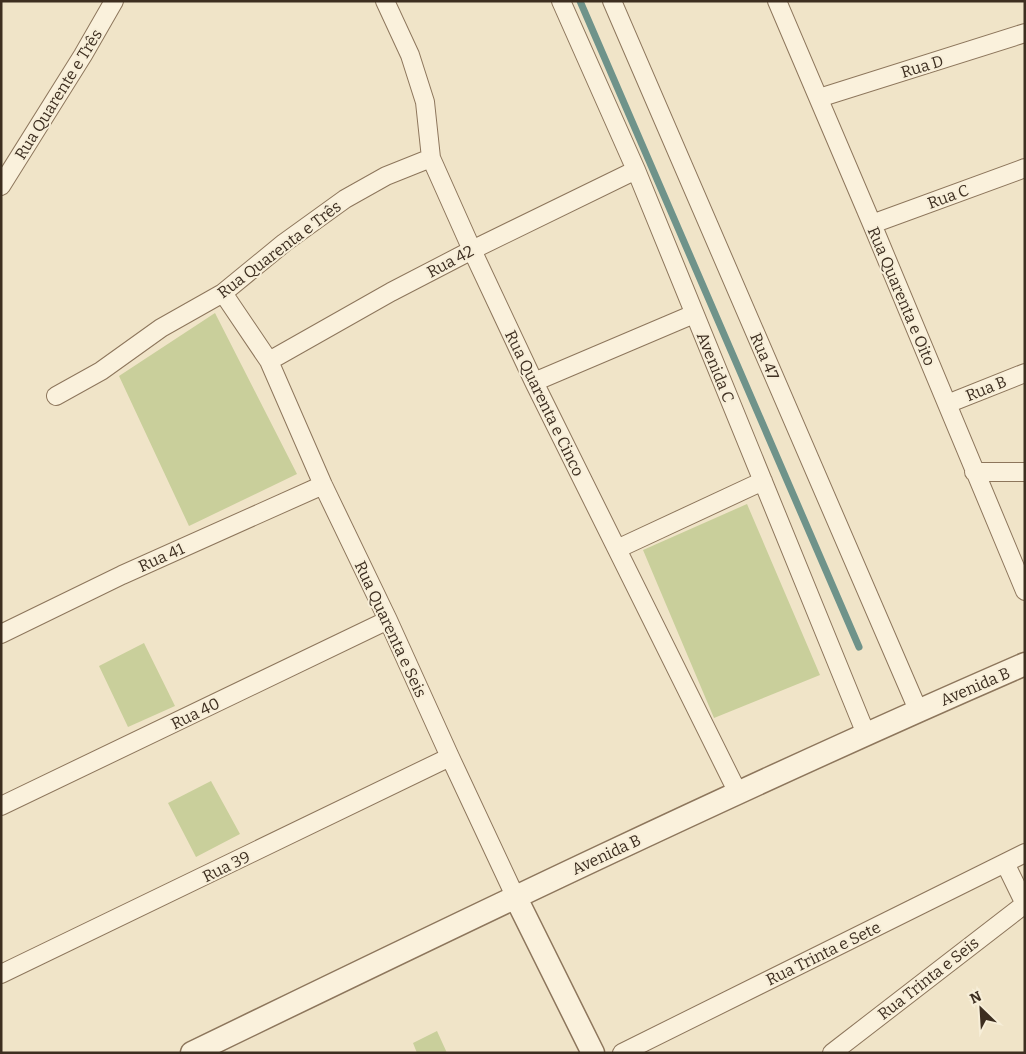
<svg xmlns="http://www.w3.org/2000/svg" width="1026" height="1054" viewBox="0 0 1026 1054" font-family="Bitter,serif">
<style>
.green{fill:#c9cf9b}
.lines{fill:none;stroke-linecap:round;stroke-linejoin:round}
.stream{stroke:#6f938a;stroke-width:7}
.minor-casing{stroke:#8d765c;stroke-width:20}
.tertiary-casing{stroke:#8d765c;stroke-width:25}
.minor{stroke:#faf1dc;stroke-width:18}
.tertiary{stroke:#faf1dc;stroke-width:22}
.labels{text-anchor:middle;stroke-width:4;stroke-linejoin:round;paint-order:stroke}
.street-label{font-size:16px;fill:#3d2e20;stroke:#f7eed8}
</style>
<rect width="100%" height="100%" fill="#f0e4c8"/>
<path class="green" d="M 215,313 L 297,474 L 189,526 L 119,376 Z
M 747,504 L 820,675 L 714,718 L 643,550 Z
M 144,643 L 175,706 L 128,727 L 99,666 Z
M 211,781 L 240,834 L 196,857 L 168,803 Z
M 437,1031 L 447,1053 L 417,1053 L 413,1043 Z"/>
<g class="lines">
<path class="stream" d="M 580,1 L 859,647"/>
<g class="minor-casing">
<path id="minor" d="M 385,1 L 410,55 L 425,102 L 431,158 L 472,250 L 534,382 L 738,793
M 561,1 L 636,170 L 866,734
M 612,1 L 918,710
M 777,1 L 872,224 L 1025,591
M 819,98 L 1025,33
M 1,186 L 83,55 L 114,1
M 872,224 L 1025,168
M 223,293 L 269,361 L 323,485 L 388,620 L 450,757 L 515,896
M 269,361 L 391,292 L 472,250 L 636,170
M 534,382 L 694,314
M 56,396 L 101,371 L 161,328 L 223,293 L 284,243 L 345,199 L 386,176 L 431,158
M 947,404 L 1025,373
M 974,472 L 1025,472
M 617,549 L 763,481
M 1,634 L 122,575 L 323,485
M 1,806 L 388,620
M 1005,863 L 1025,904
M 1,974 L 450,757
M 622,1053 L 1025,853
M 832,1053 L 1025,904"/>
</g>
<g class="tertiary-casing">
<path id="tertiary" d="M 515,896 L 593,1053
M 192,1053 C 468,919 744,786 1025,664"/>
</g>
<use href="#minor" class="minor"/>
<use href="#tertiary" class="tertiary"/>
</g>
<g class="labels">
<g class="street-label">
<text transform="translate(922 66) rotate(-17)" y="6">Rua D</text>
<text transform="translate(58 94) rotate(-58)" y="6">Rua Quarente e Três</text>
<text transform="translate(948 196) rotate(-20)" y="6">Rua C</text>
<text transform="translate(279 249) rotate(-37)" y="6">Rua Quarenta e Três</text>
<text transform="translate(450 261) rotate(-28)" y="6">Rua 42</text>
<text transform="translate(902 296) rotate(67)" y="6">Rua Quarenta e Oito</text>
<text transform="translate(765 356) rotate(67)" y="6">Rua 47</text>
<text transform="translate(716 367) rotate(68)" y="6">Avenida C</text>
<text transform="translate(986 388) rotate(-22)" y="6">Rua B</text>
<text transform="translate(545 403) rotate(64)" y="6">Rua Quarenta e Cinco</text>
<text transform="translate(161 557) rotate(-24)" y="6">Rua 41</text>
<text transform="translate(391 629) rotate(65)" y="6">Rua Quarenta e Seis</text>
<text transform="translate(975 686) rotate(-23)" y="6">Avenida B</text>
<text transform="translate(195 713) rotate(-26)" y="6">Rua 40</text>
<text transform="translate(606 854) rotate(-25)" y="6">Avenida B</text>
<text transform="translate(226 866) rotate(-26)" y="6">Rua 39</text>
<text transform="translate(823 953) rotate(-26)" y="6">Rua Trinta e Sete</text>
<text transform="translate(928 978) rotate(-38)" y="6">Rua Trinta e Seis</text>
</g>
</g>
<rect width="1026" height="1054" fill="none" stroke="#3d2e20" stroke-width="5"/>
<g transform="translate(981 1009) rotate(335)" stroke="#f7eed8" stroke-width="4" paint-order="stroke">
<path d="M0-4L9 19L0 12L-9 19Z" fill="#3d2e20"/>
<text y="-8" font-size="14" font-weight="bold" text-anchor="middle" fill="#3d2e20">N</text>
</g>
</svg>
